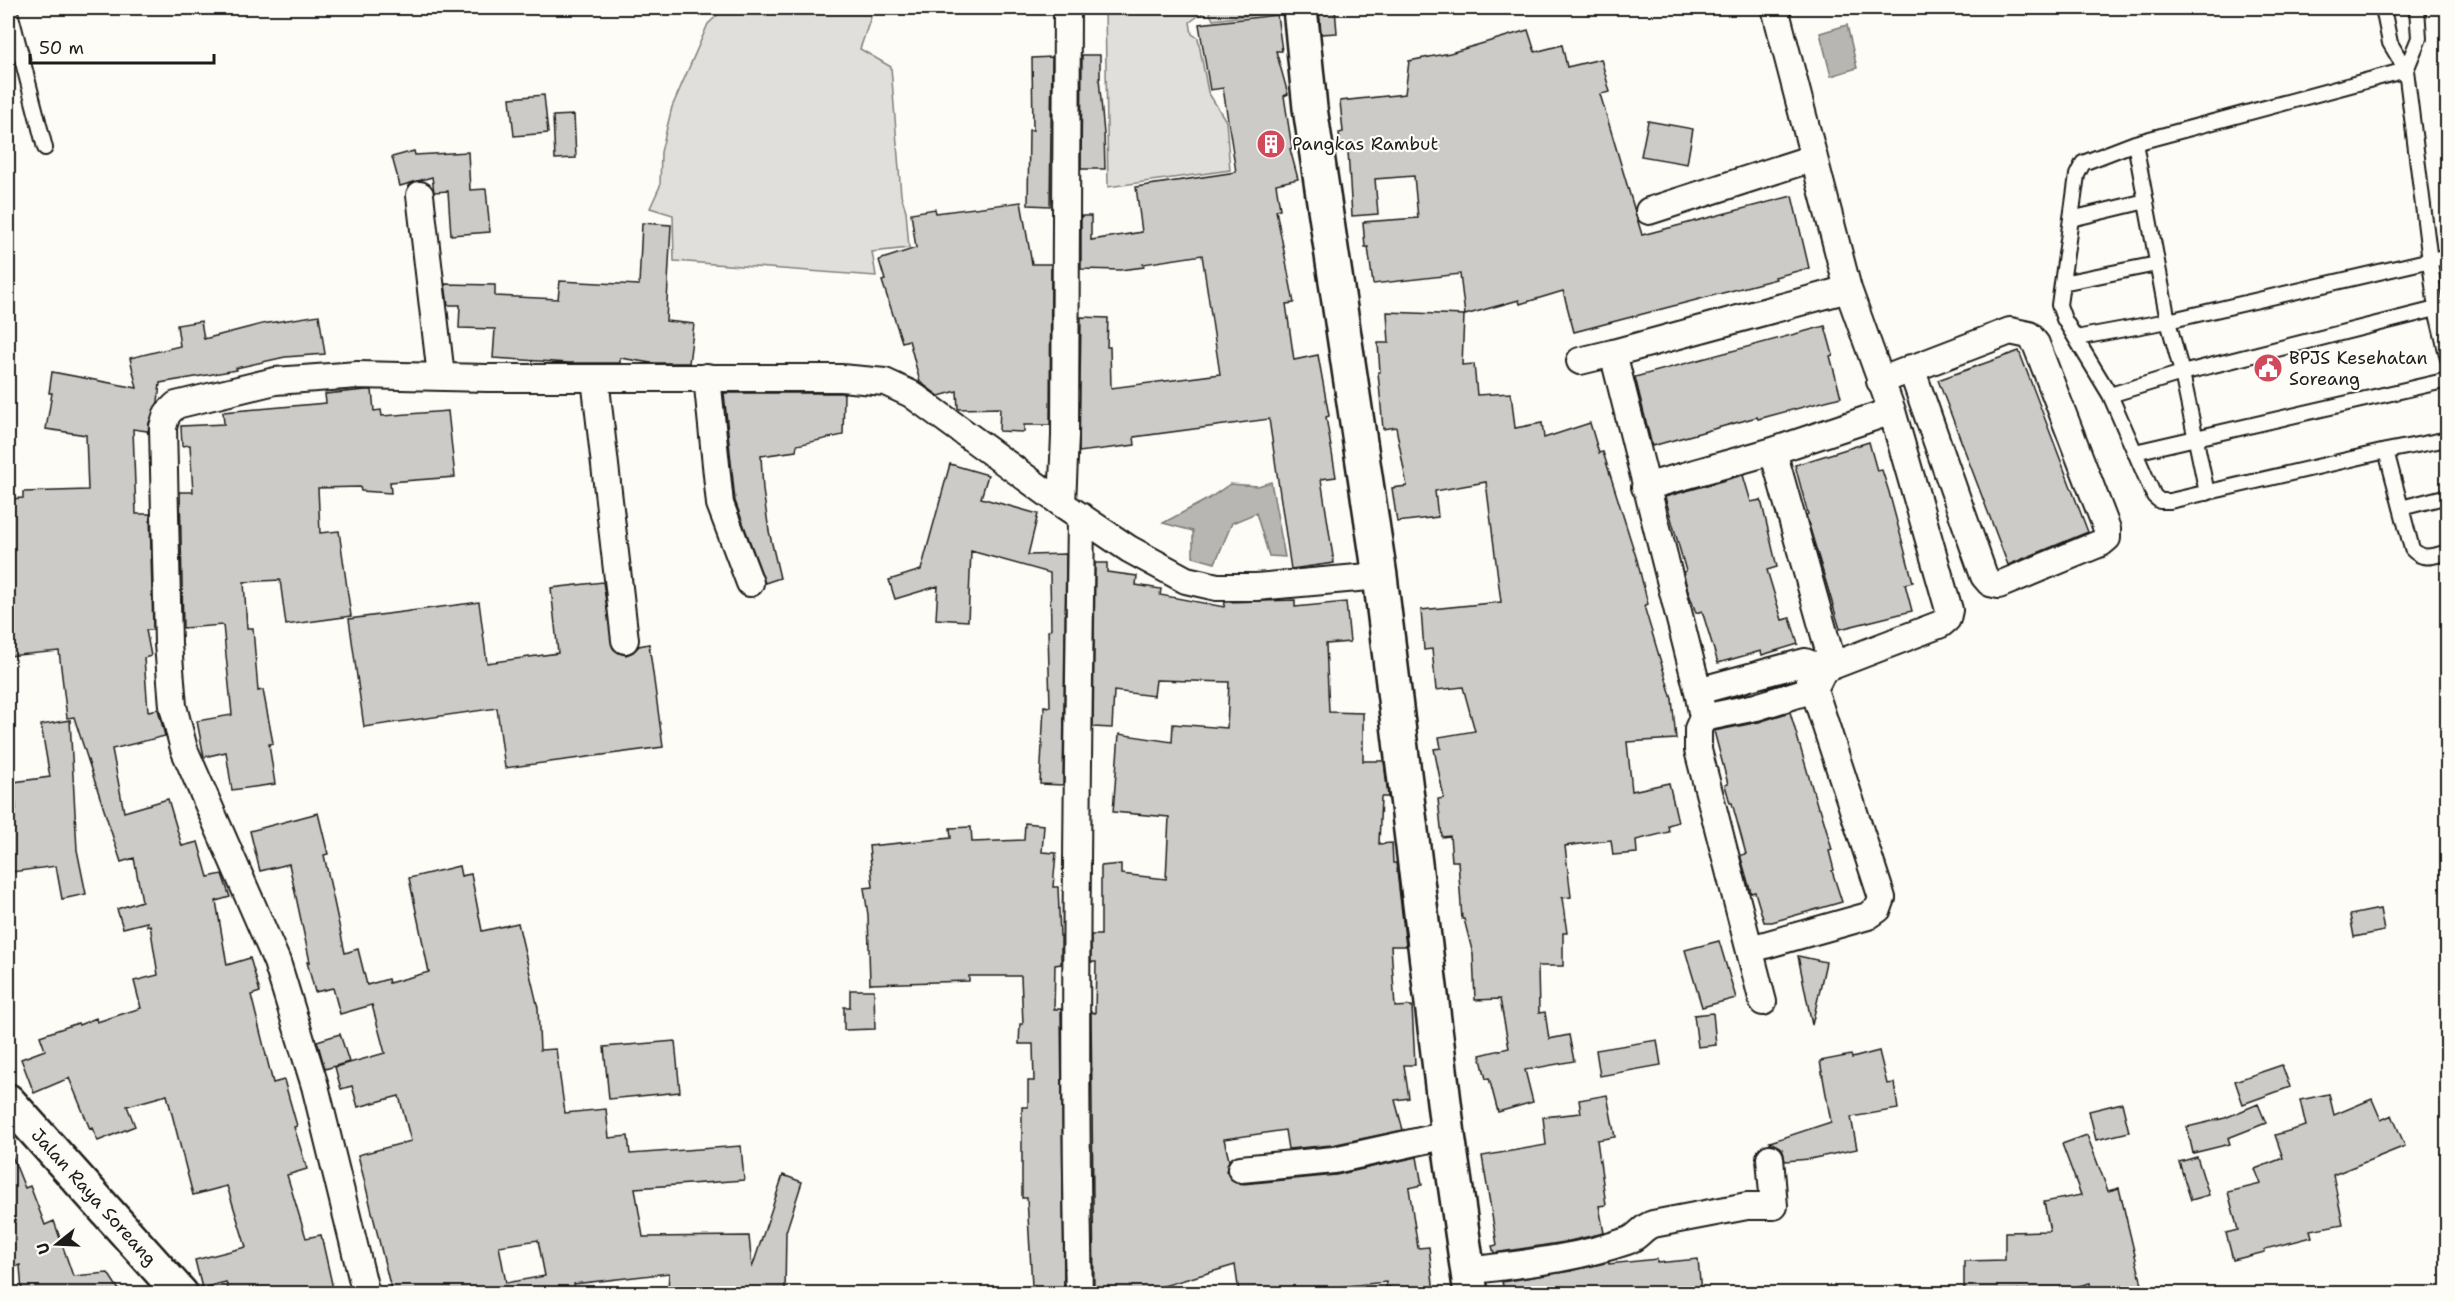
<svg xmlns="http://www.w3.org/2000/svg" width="2455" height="1301" viewBox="0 0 2455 1301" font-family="'Shantell Sans',sans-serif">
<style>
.green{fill:#e0dfdb;stroke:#7e7e7c;stroke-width:1.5}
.water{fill:#b7b6b2;stroke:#797876;stroke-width:1.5}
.building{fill:#cccbc8;stroke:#1c1c1c;stroke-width:1.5;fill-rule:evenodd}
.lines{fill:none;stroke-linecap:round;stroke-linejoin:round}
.service-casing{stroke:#1c1c1c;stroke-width:18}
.minor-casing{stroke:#1c1c1c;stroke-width:30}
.tertiary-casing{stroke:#1c1c1c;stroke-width:38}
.secondary-casing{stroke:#1c1c1c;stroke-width:38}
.service{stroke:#fdfcf7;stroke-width:14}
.minor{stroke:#fdfcf7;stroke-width:26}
.tertiary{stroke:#fdfcf7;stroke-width:33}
.secondary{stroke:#fdfcf7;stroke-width:33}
.labels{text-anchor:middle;stroke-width:4.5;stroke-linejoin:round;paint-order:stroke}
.poi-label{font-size:18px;fill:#1c1c1c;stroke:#fdfcf7;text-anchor:start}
.street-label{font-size:18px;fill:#1c1c1c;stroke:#fdfcf7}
</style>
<rect width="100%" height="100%" fill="#fdfcf7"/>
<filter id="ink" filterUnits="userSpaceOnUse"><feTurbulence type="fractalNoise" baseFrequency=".0167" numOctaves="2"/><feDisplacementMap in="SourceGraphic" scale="12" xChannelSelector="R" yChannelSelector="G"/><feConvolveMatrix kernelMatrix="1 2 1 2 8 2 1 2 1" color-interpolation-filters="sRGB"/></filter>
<g filter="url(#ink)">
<path class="green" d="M 725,8 L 869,8 L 871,17 L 860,49 L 891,67 L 901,195 L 906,211 L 909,248 L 872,252 L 876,276 L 674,261 L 673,215 L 650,208 L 660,186 L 661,152 L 672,107 L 708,24 Z
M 1105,8 L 1277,8 L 1278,12 L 1213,20 L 1208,9 L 1190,22 L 1192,34 L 1198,38 L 1208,92 L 1226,121 L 1230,170 L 1108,187 Z"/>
<path class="water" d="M 1847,25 L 1857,68 L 1831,76 L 1820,33 Z
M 1271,482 L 1285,557 L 1269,556 L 1256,513 L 1232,523 L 1215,563 L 1193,557 L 1193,531 L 1163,523 L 1208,499 L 1230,484 L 1258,486 Z"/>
<path class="building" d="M 1335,8 L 1337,33 L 1321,34 L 1319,9 Z
M 1277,15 L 1282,51 L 1276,51 L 1288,94 L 1284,96 L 1292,148 L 1290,149 L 1298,179 L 1276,184 L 1280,209 L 1276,210 L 1294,303 L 1286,304 L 1294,360 L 1318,355 L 1329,416 L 1326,417 L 1336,477 L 1321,479 L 1334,563 L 1291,569 L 1269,419 L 1134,437 L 1135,445 L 1079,452 L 1081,317 L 1108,318 L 1107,347 L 1110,347 L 1111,388 L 1220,374 L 1202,255 L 1143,264 L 1144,267 L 1120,270 L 1081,269 L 1081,216 L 1091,216 L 1091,240 L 1142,232 L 1136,187 L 1236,172 L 1223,88 L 1210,90 L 1199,24 Z
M 1528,30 L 1535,52 L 1562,45 L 1567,67 L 1601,59 L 1610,92 L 1600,94 L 1642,235 L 1792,196 L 1809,268 L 1775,277 L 1776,279 L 1574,332 L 1563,291 L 1520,304 L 1519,300 L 1465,315 L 1460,274 L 1373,284 L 1368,247 L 1365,247 L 1363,222 L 1418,218 L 1414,176 L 1375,179 L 1378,214 L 1352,216 L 1348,151 L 1342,152 L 1339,133 L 1343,132 L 1340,101 L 1405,94 L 1409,61 L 1450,53 Z
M 1082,55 L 1100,55 L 1100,78 L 1099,78 L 1104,134 L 1105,169 L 1081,169 Z
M 1052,57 L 1050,206 L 1028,205 L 1029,130 L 1033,130 L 1032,58 Z
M 544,95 L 548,133 L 514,136 L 510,98 Z
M 574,115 L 576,158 L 555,159 L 553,116 Z
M 1648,121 L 1693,129 L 1687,164 L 1641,156 Z
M 414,151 L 415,155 L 468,152 L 470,190 L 486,189 L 490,232 L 451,235 L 448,191 L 434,192 L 432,177 L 400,186 L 392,157 Z
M 1021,202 L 1032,264 L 1051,264 L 1050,425 L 1024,425 L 1024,432 L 999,431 L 1000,408 L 958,409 L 957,391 L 939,396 L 920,382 L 909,340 L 902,342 L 882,281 L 885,280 L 879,260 L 916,248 L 911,213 L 935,209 L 936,213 Z
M 642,223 L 671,225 L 666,321 L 694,324 L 689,363 L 651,363 L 620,358 L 620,363 L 569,363 L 493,358 L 495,329 L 459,328 L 460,305 L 448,305 L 445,284 L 495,285 L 495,296 L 558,299 L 560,281 L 639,285 Z
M 1387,312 L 1464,315 L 1462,365 L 1474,364 L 1477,395 L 1511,393 L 1515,428 L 1542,423 L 1544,438 L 1590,423 L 1599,453 L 1603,452 L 1637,560 L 1648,604 L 1644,606 L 1672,699 L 1676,739 L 1627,742 L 1632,791 L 1669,783 L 1678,822 L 1668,825 L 1669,832 L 1636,840 L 1637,853 L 1613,855 L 1611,840 L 1565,846 L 1571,897 L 1562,898 L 1567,933 L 1563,933 L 1563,966 L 1538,966 L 1539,1013 L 1545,1012 L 1549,1039 L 1569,1035 L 1574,1061 L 1525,1070 L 1533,1102 L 1498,1112 L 1489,1078 L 1486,1079 L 1480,1055 L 1509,1048 L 1500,999 L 1475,1000 L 1473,954 L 1464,919 L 1462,919 L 1458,861 L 1452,861 L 1450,836 L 1442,837 L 1438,799 L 1444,798 L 1434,749 L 1441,748 L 1439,737 L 1475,731 L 1463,687 L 1436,690 L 1432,649 L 1424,650 L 1421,610 L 1501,602 L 1486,482 L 1435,491 L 1438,517 L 1397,522 L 1392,488 L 1407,486 L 1396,427 L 1383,429 L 1378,372 L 1380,372 L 1378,343 L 1389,343 Z
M 319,315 L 325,354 L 285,357 L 236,368 L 237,370 L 160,383 L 158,402 L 149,423 L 148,434 L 147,431 L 133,429 L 136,514 L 150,514 L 153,630 L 146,630 L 151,656 L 144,658 L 148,711 L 158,709 L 165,736 L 112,749 L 124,812 L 168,799 L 182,846 L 198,842 L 208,877 L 222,874 L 230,897 L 216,901 L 227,965 L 250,958 L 260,992 L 251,995 L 273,1083 L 284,1080 L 297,1126 L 294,1127 L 307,1169 L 287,1175 L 306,1238 L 321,1235 L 334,1293 L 229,1293 L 226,1282 L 202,1288 L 195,1260 L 246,1247 L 227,1186 L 193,1195 L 167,1095 L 127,1106 L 135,1126 L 98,1141 L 92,1128 L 90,1129 L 69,1078 L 34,1093 L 21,1059 L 45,1050 L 40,1036 L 78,1023 L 79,1025 L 96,1018 L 97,1022 L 141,1008 L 134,981 L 158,975 L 150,925 L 147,926 L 147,922 L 123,928 L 117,909 L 142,901 L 134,858 L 121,862 L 74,717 L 67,718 L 59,651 L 8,656 L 8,499 L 23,498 L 23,492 L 88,490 L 86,435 L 46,429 L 52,393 L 49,393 L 52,372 L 137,388 L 130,358 L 180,346 L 177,325 L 201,321 L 204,339 L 262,324 Z
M 1825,326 L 1833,355 L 1830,356 L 1841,397 L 1758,419 L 1757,417 L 1652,446 L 1635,377 Z
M 2019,351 L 2088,532 L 2008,565 L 1938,380 Z
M 366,390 L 372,390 L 374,411 L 381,410 L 382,416 L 448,411 L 455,477 L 390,482 L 391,493 L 361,491 L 360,487 L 318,488 L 320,533 L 339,531 L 351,616 L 286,625 L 280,580 L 244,582 L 247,628 L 253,628 L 258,691 L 263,690 L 273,743 L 269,744 L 275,784 L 232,790 L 226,752 L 204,757 L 197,721 L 232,715 L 223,625 L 183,628 L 180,492 L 193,492 L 190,445 L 182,446 L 181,426 L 224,424 L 223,412 L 326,403 L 325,394 Z
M 724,393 L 844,393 L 843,435 L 797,445 L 796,451 L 761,456 L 763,490 L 769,531 L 780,578 L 765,583 L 735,501 Z
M 1869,442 L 1877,471 L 1882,470 L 1889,492 L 1913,582 L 1905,584 L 1912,611 L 1840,629 L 1806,515 L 1808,514 L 1795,465 Z
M 950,464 L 988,475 L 981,498 L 1038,514 L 1028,555 L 1066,554 L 1063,785 L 1040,784 L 1044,706 L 1050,707 L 1048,631 L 1051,630 L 1050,573 L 971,551 L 968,621 L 936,619 L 938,586 L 895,599 L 889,580 L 921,570 Z
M 1743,475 L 1751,502 L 1761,500 L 1777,567 L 1767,570 L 1782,620 L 1790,618 L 1798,644 L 1762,655 L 1761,651 L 1718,663 L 1702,611 L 1696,613 L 1688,591 L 1683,572 L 1686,571 L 1665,497 Z
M 1095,563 L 1107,563 L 1107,572 L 1137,576 L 1136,585 L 1161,589 L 1160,595 L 1224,607 L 1225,602 L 1295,600 L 1295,607 L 1346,602 L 1350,642 L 1326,644 L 1329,712 L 1363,713 L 1363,761 L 1384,761 L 1388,797 L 1381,797 L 1379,844 L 1392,843 L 1393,863 L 1396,863 L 1406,946 L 1391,946 L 1395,1007 L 1412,1006 L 1415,1065 L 1404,1065 L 1409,1098 L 1395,1100 L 1403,1130 L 1332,1145 L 1288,1149 L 1285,1130 L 1224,1139 L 1229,1160 L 1226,1171 L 1234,1182 L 1242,1184 L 1336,1175 L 1417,1157 L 1422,1185 L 1409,1188 L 1418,1248 L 1429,1247 L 1434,1293 L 1391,1293 L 1390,1287 L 1386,1287 L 1386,1282 L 1317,1289 L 1317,1293 L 1239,1293 L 1235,1265 L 1160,1287 L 1161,1293 L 1094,1292 L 1091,1012 L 1095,1013 L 1096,962 L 1091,962 L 1091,935 L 1101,935 L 1101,866 L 1121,864 L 1121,874 L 1166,879 L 1169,817 L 1113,812 L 1119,734 L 1172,742 L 1173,724 L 1227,728 L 1229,682 L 1156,680 L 1154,696 L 1114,691 L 1112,728 L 1093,727 Z
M 603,582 L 613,648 L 619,653 L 626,655 L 633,652 L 639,646 L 649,644 L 663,747 L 505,768 L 497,708 L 364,727 L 349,619 L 479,602 L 487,663 L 558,653 L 551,588 Z
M 1790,712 L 1818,808 L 1820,808 L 1826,828 L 1832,850 L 1829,851 L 1834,870 L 1832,871 L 1842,902 L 1772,922 L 1764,922 L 1755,892 L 1751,893 L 1741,858 L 1741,855 L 1746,854 L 1732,803 L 1730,803 L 1725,785 L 1728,784 L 1714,731 L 1759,722 Z
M 70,720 L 77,850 L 86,894 L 62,899 L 56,866 L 12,872 L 8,834 L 8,810 L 16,809 L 14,782 L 50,777 L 41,725 Z
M 318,813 L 328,854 L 324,855 L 345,953 L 358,949 L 367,985 L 388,979 L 389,983 L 429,972 L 409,878 L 459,866 L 461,876 L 471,874 L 482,931 L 518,923 L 538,1008 L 540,1050 L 556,1049 L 565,1113 L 606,1109 L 609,1138 L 628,1136 L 630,1154 L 741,1146 L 744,1180 L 635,1188 L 643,1237 L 749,1236 L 752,1268 L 783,1175 L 802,1182 L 786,1232 L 785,1293 L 691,1293 L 691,1291 L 668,1290 L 669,1273 L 574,1284 L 576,1293 L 392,1293 L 358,1155 L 411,1141 L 399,1096 L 358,1107 L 352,1086 L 341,1089 L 335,1067 L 385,1053 L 372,1005 L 340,1014 L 333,988 L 315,992 L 307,962 L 310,962 L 289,864 L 260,871 L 250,831 ZM 538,1240 L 545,1276 L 506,1283 L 499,1246 Z
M 1025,823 L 1044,825 L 1042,852 L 1056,853 L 1053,887 L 1058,887 L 1060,936 L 1061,936 L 1061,964 L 1055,965 L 1054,1009 L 1061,1009 L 1064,1292 L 1058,1293 L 1035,1293 L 1034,1285 L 1032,1286 L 1027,1198 L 1022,1198 L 1022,1107 L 1028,1107 L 1028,1081 L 1034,1081 L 1033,1044 L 1019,1044 L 1020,1024 L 1023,1024 L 1021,976 L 969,976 L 969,981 L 870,984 L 868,915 L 864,888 L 873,887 L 869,846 L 951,838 L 950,828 L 971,827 L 972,842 L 1024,840 Z
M 2380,909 L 2384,931 L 2354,937 L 2350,915 Z
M 1719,941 L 1736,998 L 1702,1007 L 1685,950 Z
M 1798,956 L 1826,962 L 1812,1025 Z
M 850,990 L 874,990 L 875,1029 L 844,1030 L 844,1007 L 850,1007 Z
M 1713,1013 L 1716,1045 L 1698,1047 L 1694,1015 Z
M 340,1034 L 349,1062 L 325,1069 L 317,1041 Z
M 1657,1040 L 1661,1065 L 1600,1076 L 1596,1050 Z
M 675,1041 L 680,1092 L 609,1099 L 604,1047 Z
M 1879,1051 L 1887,1084 L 1894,1083 L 1898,1109 L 1851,1117 L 1857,1149 L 1810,1159 L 1785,1161 L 1782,1149 L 1770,1142 L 1831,1122 L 1820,1061 L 1851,1055 L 1852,1058 Z
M 2282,1065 L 2290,1087 L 2243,1104 L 2235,1081 Z
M 2329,1094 L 2334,1115 L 2372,1099 L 2381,1120 L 2392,1115 L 2405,1146 L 2333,1175 L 2343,1224 L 2310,1230 L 2312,1237 L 2265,1249 L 2265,1252 L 2233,1260 L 2226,1233 L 2238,1230 L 2228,1192 L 2261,1184 L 2255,1169 L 2283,1158 L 2275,1135 L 2306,1126 L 2300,1100 Z
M 1607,1095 L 1615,1137 L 1597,1140 L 1606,1205 L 1599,1206 L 1604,1233 L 1565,1242 L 1494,1253 L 1492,1246 L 1497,1245 L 1482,1156 L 1546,1145 L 1543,1117 L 1581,1113 L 1579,1100 Z
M 2122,1103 L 2129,1132 L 2096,1140 L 2089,1111 Z
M 2258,1104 L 2266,1123 L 2228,1138 L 2230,1144 L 2193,1153 L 2187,1127 L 2225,1118 Z
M 2087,1135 L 2108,1191 L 2119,1188 L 2144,1293 L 2091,1293 L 2090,1283 L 2064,1290 L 1964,1291 L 1964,1261 L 2005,1260 L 2005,1232 L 2050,1231 L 2044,1202 L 2081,1195 L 2062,1144 Z
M 8,1146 L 25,1188 L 30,1186 L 45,1225 L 54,1221 L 73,1276 L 108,1273 L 121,1293 L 22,1293 L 20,1265 L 13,1267 L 8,1251 Z
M 2197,1157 L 2209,1195 L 2191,1200 L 2179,1162 Z
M 1657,1259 L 1657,1263 L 1698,1259 L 1701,1293 L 1505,1293 L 1502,1282 L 1571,1271 L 1609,1262 L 1609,1264 Z"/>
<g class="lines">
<g class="service-casing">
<path id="service" d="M 9,8 L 45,148
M 2383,8 L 2390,43 L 2406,70 L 2436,309 L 2182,373 L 2168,321 L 2135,143 L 2406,70
M 2406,70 L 2419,38 L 2417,8
M 2135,143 L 2083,163 L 2077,175 L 2059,305 L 2064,319 L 2110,395 L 2182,373 L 2207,493
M 2071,219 L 2146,201
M 2062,283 L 2157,264
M 2448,306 L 2436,309 L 2448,359
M 2076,338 L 2168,321 L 2448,256
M 2110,395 L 2154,496 L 2160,501 L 2170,501 L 2386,451 L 2412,549 C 2423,561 2433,556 2448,552
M 2386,451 L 2448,439
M 2135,452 L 2448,380
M 2401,508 L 2448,496"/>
</g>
<g class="minor-casing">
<path id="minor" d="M 420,195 L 441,376
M 1649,211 L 1813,158
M 1580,361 L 1613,353
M 707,377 L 720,504 L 750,583
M 595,378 L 625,640
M 1880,381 L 2010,331 L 2029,335 L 2036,344 L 2107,529 L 2107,538 L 2101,543 L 1999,585 L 1990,583 L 1984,576 L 1911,368
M 1773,451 L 1833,665
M 1645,487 L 1773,451 L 1892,411 L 1848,289 L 1775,8
M 1062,504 L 1065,436 L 1067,8
M 1824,669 L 1941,624 L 1947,619 L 1949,610 L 1892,411
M 1698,691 L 1805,662 L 1824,669 L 1814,689 L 1756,707 L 1703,718
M 1751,949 L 1868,916 L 1878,909 L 1882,898 L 1805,662
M 1763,1002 L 1698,750 L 1698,729 L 1703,718 L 1698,691 L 1613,353 L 1848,289
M 1241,1169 L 1334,1160 L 1448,1135
M 1468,1271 C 1522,1264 1575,1259 1627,1241 C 1638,1238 1642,1227 1653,1224 L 1747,1206 L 1774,1206 L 1770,1158
M 366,1294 L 315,1086 L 277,962 L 184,749 L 173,706 L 168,644 L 163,427 L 167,414 L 176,405 L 275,381 L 358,375 L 487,378 L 841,378 L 885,382 L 911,394 L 1062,504 L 1129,549 L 1186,580 L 1217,587 L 1256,587 L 1380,576
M 1079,1294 C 1073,1034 1078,775 1081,516"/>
</g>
<g class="tertiary-casing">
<path id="tertiary" d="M 1300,8 L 1310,108 L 1380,576 L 1448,1135 L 1471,1294"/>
</g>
<g class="secondary-casing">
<path id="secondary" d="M 8,1101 L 181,1294"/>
</g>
<use href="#service" class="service"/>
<use href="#minor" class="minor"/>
<use href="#tertiary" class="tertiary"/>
<use href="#secondary" class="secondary"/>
</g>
</g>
<defs>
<g id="building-disc" transform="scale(1.5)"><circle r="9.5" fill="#d1495b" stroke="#fdfcf7"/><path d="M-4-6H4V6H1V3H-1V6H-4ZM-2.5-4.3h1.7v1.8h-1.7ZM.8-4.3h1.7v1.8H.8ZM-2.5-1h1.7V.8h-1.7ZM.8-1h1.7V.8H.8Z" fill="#fff"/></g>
<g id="civic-disc" transform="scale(1.5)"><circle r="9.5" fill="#d1495b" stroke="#fdfcf7"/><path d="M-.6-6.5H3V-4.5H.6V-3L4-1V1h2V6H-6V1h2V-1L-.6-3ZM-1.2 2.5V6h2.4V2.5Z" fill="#fff"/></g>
</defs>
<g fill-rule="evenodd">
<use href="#building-disc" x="1271" y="144"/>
<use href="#civic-disc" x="2268" y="368"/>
</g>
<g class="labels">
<g class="poi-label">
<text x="1292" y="150">Pangkas Rambut</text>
<text x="2289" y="364">BPJS Kesehatan<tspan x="2289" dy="21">Soreang</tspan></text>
</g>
<g class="street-label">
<text transform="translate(94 1197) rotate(48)" y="6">Jalan Raya Soreang</text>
</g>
</g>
<rect width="2455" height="1301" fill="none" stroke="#fdfcf7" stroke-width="30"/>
<rect x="15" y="15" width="2425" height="1271" fill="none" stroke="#1c1c1c" stroke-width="2" filter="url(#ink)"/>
<g transform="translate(57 1244) rotate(252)" stroke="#fdfcf7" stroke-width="4.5" paint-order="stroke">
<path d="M0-4.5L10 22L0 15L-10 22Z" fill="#1c1c1c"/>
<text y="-9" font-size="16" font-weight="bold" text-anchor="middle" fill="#1c1c1c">U</text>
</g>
<path d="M30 54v9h184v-9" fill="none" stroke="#1c1c1c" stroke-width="3"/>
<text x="39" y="54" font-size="18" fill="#1c1c1c" stroke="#fdfcf7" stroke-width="4.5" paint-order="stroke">50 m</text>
</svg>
